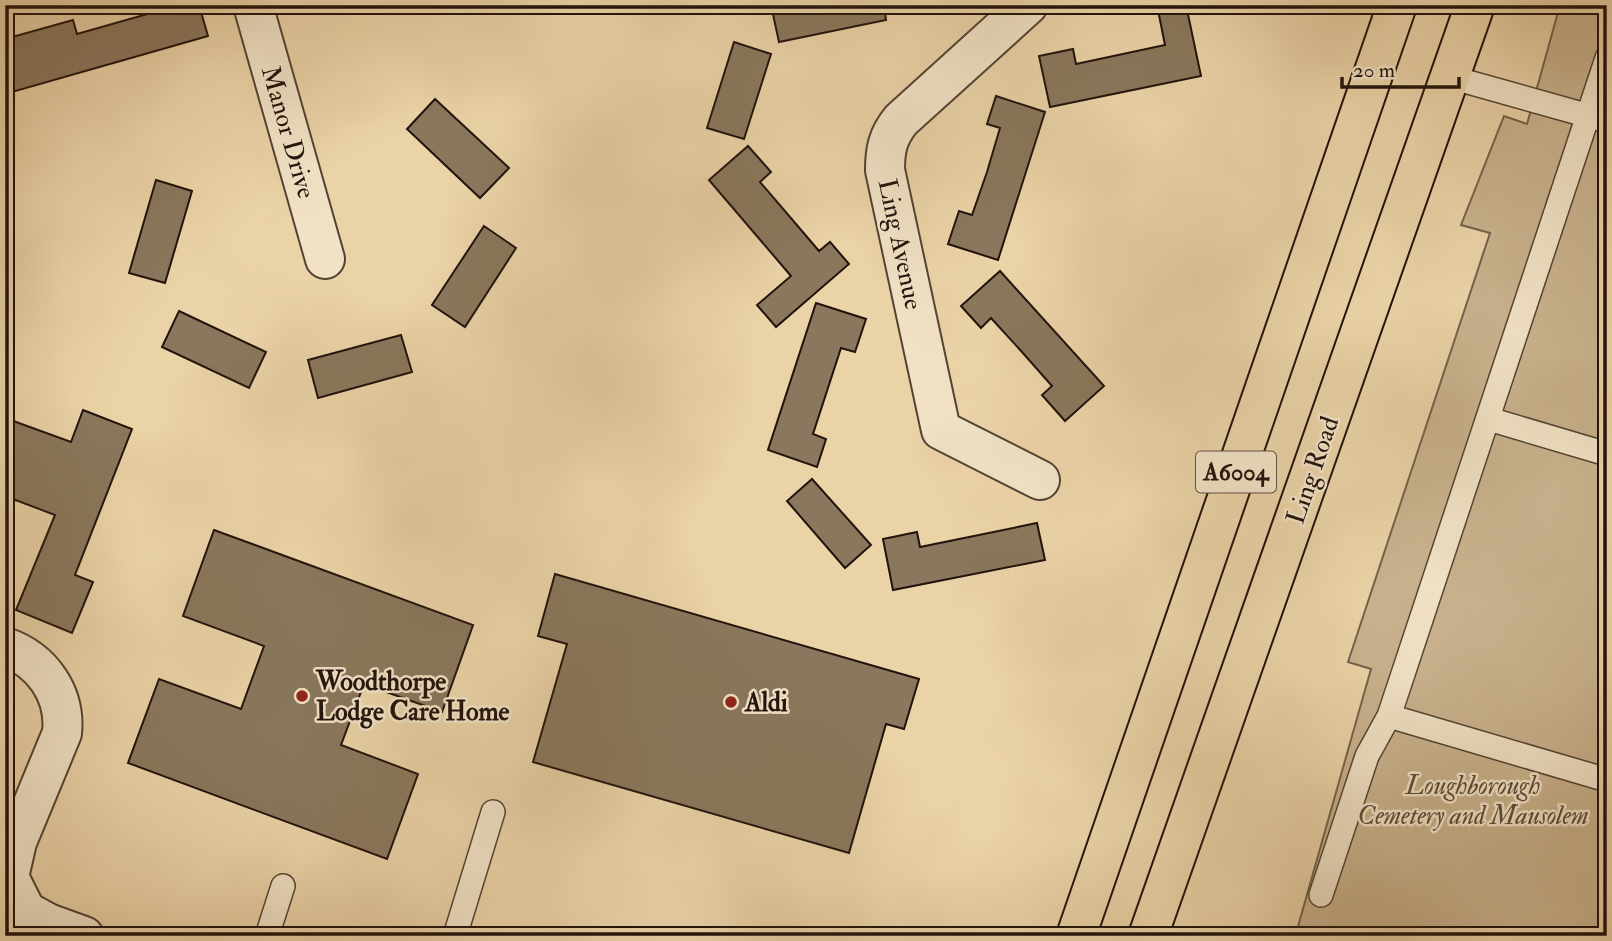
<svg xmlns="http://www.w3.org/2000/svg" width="1612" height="941" viewBox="0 0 1612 941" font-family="'IM FELL Double Pica',serif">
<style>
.green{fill:#c8b28d;stroke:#75624c;stroke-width:2}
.building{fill:#8a775d;stroke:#22130c;stroke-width:2}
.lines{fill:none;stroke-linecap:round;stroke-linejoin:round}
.lane-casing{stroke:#544333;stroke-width:26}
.street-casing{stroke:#544333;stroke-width:42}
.primary-casing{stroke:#22130c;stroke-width:42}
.lane{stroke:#f1e2c6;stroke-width:23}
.street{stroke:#f1e2c6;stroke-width:38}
.primary{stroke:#ead3a7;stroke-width:38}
.poi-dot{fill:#8f2418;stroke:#f1e2c6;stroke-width:2.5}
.labels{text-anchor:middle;stroke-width:5;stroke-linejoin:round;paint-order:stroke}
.shield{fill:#f1e2c6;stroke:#605144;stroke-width:2}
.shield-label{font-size:24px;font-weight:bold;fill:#22130c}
.street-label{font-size:26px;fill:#22130c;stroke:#f1e2c6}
.poi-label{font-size:26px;font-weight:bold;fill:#22130c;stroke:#f1e2c6;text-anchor:start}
.park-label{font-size:26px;font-style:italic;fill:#5c4b39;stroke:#f1e2c6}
</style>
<rect width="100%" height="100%" fill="#ead3a7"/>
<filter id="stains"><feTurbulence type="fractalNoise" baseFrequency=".00286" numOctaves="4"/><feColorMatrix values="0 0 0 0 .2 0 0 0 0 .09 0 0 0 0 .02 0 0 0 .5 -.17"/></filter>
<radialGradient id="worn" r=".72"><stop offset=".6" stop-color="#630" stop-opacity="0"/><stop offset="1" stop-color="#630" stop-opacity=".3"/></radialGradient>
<path class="green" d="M 1560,5 L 1607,5 L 1607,936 L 1311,936 L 1297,930 L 1371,669 L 1348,662 L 1490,233 L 1461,225 L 1504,116 L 1527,124 Z"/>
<path class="building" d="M 179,5 L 199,5 L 208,36 L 5,94 L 5,39 L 73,20 L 77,34 Z
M 771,5 L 884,5 L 886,20 L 779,42 Z
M 1157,5 L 1186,5 L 1201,76 L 1050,107 L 1039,56 L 1073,49 L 1076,64 L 1165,45 Z
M 734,42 L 771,54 L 744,139 L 707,128 Z
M 996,96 L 1045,112 L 998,260 L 948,244 L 959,211 L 972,215 L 987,172 L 1000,128 L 987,124 Z
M 435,99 L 509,168 L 480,198 L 407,129 Z
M 748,146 L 771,172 L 760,182 L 790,217 L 819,251 L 830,242 L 849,264 L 776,327 L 757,305 L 791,276 L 709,180 Z
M 156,180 L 192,191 L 165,283 L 129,273 Z
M 484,226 L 516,248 L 465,327 L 432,305 Z
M 1000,271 L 1104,386 L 1065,421 L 1042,395 L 1052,386 L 1022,352 L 991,318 L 981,328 L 961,306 Z
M 816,303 L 866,319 L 855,352 L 841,348 L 813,434 L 826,439 L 817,467 L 768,450 Z
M 179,311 L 266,352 L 249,388 L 162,347 Z
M 401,335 L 412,372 L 318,398 L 308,360 Z
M 83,410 L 132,429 L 75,575 L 93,582 L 72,633 L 16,610 L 55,515 L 5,496 L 5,418 L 71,442 Z
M 812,479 L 871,545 L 845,568 L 787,501 Z
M 1037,523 L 1045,560 L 893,590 L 883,539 L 917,532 L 920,547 Z
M 214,530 L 473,625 L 442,712 L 364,684 L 341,745 L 418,774 L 387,859 L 128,763 L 159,679 L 241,709 L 264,646 L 183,616 Z
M 555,574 L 919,679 L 904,729 L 886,724 L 849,853 L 533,762 L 567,644 L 538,636 Z"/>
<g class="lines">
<g class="lane-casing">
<path id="lane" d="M 1450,77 L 1607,121
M 1489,419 L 1607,454
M 1389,716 L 1607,780
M 1321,895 L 1367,756 L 1389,716 L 1402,677 L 1607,58
M 267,936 L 283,886
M 455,936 L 493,812"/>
</g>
<g class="street-casing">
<path id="street" d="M 253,5 L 325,259
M 1028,5 L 901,120 C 888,136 885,149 885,170 L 941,430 L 1040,480
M 5,647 C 43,660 66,695 62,733 L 17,842 L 9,877 L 26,911 L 48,923 L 84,936"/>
</g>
<g class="primary-casing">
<path id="primary" d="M 1076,936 L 1397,5
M 1148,936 L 1475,5"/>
</g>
<use href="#lane" class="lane"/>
<use href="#street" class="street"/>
<use href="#primary" class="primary"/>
</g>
<g class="poi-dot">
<circle cx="302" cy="696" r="7"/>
<circle cx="731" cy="702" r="7"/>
</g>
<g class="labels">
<rect class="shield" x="1196" y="451.5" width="80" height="41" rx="5"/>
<g class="shield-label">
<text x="1236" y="480">A6004</text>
</g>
<g class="street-label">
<text transform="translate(289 132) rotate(74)" y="9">Manor Drive</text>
<text transform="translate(901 244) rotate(78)" y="9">Ling Avenue</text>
<text transform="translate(1312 470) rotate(-71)" y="9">Ling Road</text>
</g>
<g class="poi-label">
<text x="316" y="690">Woodthorpe<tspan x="316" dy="30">Lodge Care Home</tspan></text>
<text x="745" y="711">Aldi</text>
</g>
<g class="park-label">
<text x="1473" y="794">Loughborough<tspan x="1473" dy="30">Cemetery and Mausolem</tspan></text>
</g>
</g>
<rect width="1612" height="941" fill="none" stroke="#ead3a7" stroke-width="28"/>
<rect x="7" y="7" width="1598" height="927" fill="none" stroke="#22130c" stroke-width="3.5"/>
<rect x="14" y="14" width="1584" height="913" fill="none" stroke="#22130c" stroke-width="2"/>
<path d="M1342 77v10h117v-10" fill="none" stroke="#22130c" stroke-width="3.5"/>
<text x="1353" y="77" font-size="21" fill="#22130c" stroke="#f1e2c6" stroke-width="5" paint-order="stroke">20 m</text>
<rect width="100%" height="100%" filter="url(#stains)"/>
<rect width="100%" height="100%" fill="url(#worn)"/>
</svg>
